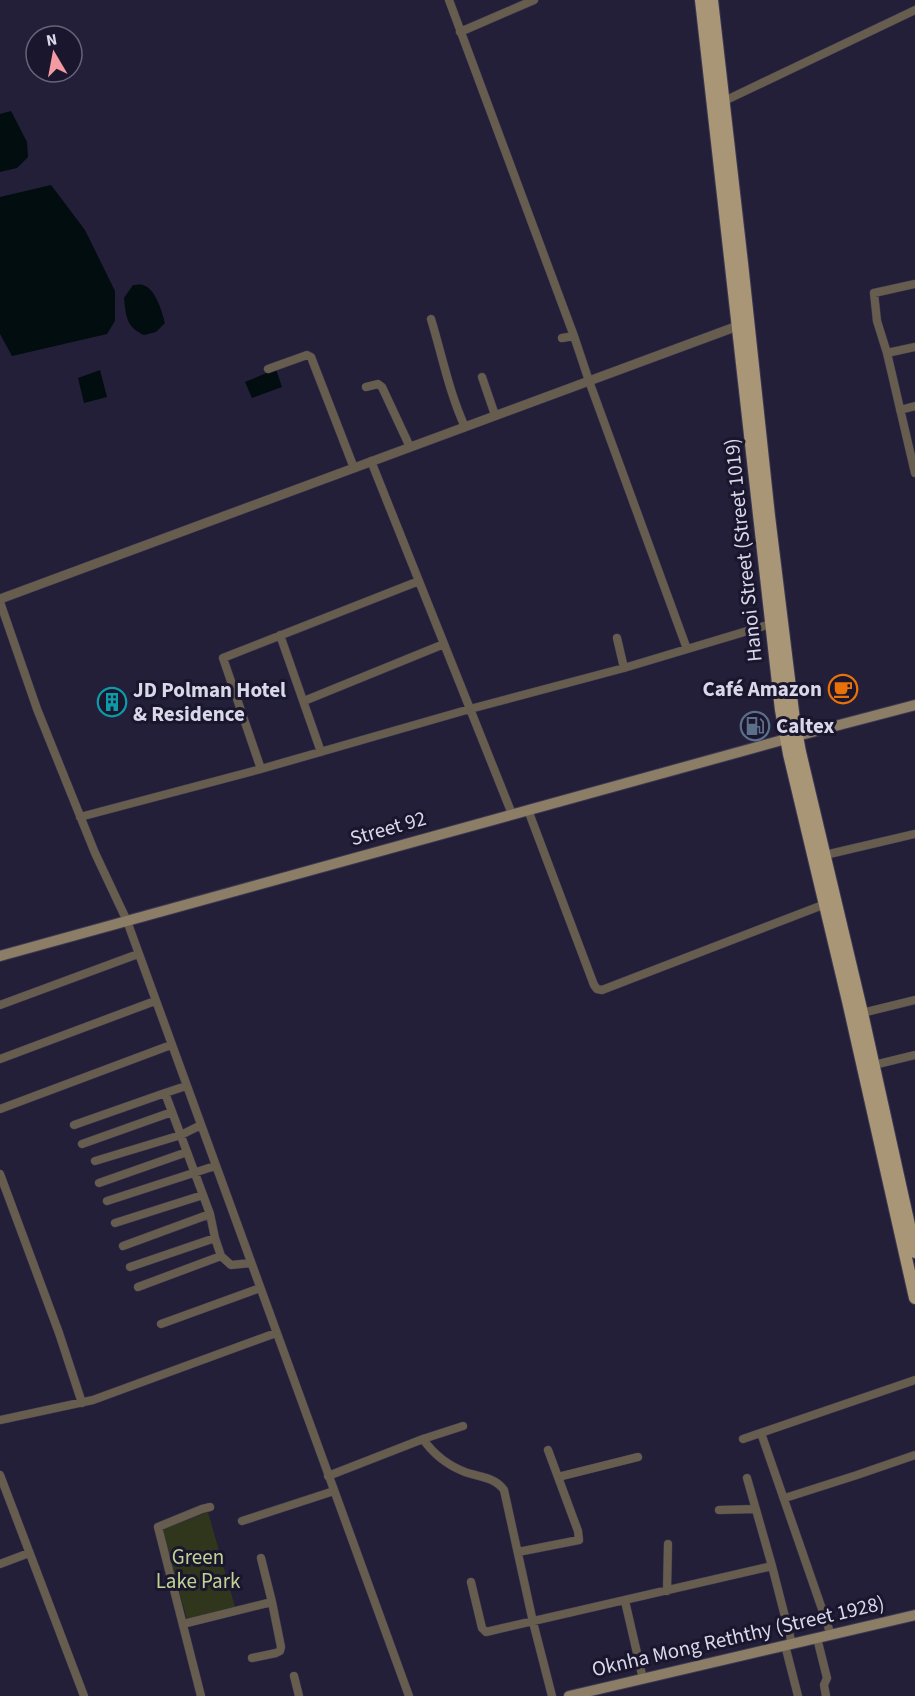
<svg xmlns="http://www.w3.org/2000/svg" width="915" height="1696" viewBox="0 0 915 1696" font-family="'Source Sans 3',sans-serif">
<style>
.green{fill:#2f361c}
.water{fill:#010d0e}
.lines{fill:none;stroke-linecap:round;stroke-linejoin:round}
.minor-casing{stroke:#3d3952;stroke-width:9}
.tertiary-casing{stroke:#3d3952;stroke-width:10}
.secondary-casing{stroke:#3d3952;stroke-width:12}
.primary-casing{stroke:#3d3952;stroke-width:14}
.minor{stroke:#665d4e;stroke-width:8}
.tertiary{stroke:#665d4e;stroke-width:9}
.secondary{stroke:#8c7d66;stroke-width:10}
.primary{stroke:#a99677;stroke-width:12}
.labels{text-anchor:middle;stroke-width:6;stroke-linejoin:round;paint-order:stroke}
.street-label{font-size:21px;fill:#d9d8e9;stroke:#1a162e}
.poi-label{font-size:21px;font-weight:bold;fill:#d9d8e9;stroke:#1a162e;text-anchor:start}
.park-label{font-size:21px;fill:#c1d393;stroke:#1a162e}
</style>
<rect width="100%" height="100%" fill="#241f39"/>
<path class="green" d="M 208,1512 L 235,1607 L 187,1619 L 161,1530 Z"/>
<path class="water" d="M 11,111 L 27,142 L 28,157 L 17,168 L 0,172 L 0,114 Z
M 51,185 L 85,230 L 115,291 L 115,321 L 107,334 L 12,356 L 0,334 L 0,197 Z
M 133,285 C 137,285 140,284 143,285 C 156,289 162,312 165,323 L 156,332 L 144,335 C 126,327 126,316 124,298 Z
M 276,369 L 282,387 L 252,398 L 245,382 Z
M 100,370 L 107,397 L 84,403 L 78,378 Z"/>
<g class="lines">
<g class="minor-casing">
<path id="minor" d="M 449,0 L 574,336 L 589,381 L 687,649
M 460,32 L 534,0
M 720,103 L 915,10
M 915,284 L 874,293 L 877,321 L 887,353 L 915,473
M 431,319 C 442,355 449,392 465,427
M 562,338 L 574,336
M 887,353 L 915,347
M 268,369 L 307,355 L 311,357 L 354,468
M 482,377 L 495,415
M 366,387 L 378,384 L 382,387 L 410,447
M 900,410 L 915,406
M 371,461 L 512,814
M 0,602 L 37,709 L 95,853 L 127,921 L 409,1696
M 280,635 L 321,752
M 617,638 L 624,668
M 304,701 L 444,644
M 261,769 L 223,658 L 419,581
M 528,810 L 594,985 L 597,989 L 602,990 L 828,903
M 80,817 L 261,769 L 470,709 L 624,668 L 774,623
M 825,855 L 915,834
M 0,1005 L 138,954
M 862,1013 L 915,1000
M 0,1059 L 155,1001
M 874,1065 L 915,1055
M 165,1093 L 186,1086
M 0,1109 L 171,1045
M 74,1125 L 165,1093 L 203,1195 L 210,1214 L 215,1238 L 221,1256 L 231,1265 L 251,1263
M 82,1144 L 172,1112
M 95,1161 L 181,1135 L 201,1125
M 0,1174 L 59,1333 L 82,1403
M 99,1183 L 187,1152
M 107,1201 L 215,1166
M 115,1223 L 203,1195
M 123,1246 L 210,1214
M 130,1267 L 215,1238
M 138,1287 L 221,1256
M 161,1324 L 260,1288
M 0,1420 L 93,1400 L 276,1333
M 761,1433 L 831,1635
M 423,1439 C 434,1455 447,1465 465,1472 C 479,1477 495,1477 504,1490 L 533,1622 L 552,1696
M 743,1439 L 915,1380
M 0,1475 L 84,1696
M 328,1476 L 423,1439 L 463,1426
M 558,1477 L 638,1457
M 747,1478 L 772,1566 L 792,1644
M 785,1498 L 857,1475 L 915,1455
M 719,1510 L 755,1509
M 242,1521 L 334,1491
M 518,1552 L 579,1540 L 578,1531 L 548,1450
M 0,1564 L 29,1553
M 471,1582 L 482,1628 L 486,1632 L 772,1566
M 667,1591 L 668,1544
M 625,1601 L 643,1679
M 183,1624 L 272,1602 L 261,1558
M 817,1638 L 827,1678 L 824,1685 L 826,1696
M 785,1645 L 798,1696
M 252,1658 L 276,1653 L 280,1651 L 281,1647 L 272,1602
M 294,1676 L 299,1696
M 201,1696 L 158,1527 L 202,1509 L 210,1507"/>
</g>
<g class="tertiary-casing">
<path id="tertiary" d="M 0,599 L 743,324"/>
</g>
<g class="secondary-casing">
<path id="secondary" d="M 797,736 L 915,705
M 0,956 L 786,739
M 569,1696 L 915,1615"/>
</g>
<g class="primary-casing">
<path id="primary" d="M 701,0 L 781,710 L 789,754 L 848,1001 L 915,1298
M 712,0 L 742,263 L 769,516 L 794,720 L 800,752 L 862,1013 L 915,1252"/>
</g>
<use href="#minor" class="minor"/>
<use href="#tertiary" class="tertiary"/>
<use href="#secondary" class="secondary"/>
<use href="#primary" class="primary"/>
</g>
<defs>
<g id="cafe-ring" transform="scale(1.5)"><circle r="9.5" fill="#1a162e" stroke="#e8710a" stroke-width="1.5"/><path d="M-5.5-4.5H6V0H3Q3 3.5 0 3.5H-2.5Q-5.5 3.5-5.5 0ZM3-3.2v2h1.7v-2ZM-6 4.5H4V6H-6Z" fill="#e8710a"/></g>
<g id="building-ring" transform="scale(1.5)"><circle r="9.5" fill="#1a162e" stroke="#0f9aa8" stroke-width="1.5"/><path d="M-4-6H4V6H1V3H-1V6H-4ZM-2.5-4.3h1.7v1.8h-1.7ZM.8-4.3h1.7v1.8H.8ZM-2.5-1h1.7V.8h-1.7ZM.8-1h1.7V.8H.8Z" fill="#0f9aa8"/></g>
<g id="fuel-ring" transform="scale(1.5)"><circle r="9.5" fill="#1a162e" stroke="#5c6f8a" stroke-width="1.5"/><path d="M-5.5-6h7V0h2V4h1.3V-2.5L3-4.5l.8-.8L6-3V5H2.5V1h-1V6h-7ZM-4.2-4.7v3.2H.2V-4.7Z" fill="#5c6f8a"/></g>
</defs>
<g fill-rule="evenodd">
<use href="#cafe-ring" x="843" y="689"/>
<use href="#building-ring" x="112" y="702"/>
<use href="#fuel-ring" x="755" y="726"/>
</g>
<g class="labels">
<g class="street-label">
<text transform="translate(743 550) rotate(-96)" y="7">Hanoi Street (Street 1019)</text>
<text transform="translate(388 828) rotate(-16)" y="7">Street 92</text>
<text transform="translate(738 1636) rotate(-13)" y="7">Oknha Mong Reththy (Street 1928)</text>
</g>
<g class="poi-label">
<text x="822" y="696" text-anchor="end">Café Amazon</text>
<text x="133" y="697">JD Polman Hotel<tspan x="133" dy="24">&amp; Residence</tspan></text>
<text x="776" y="733">Caltex</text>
</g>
<g class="park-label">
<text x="198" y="1564">Green<tspan x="198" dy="24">Lake Park</tspan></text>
</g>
</g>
<g transform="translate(54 54) rotate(350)"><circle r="28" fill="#1a162e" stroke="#666479" stroke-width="1.5"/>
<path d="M0-4.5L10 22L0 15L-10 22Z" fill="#f49aa3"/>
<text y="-9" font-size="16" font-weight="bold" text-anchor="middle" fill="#d9d8e9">N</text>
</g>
</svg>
